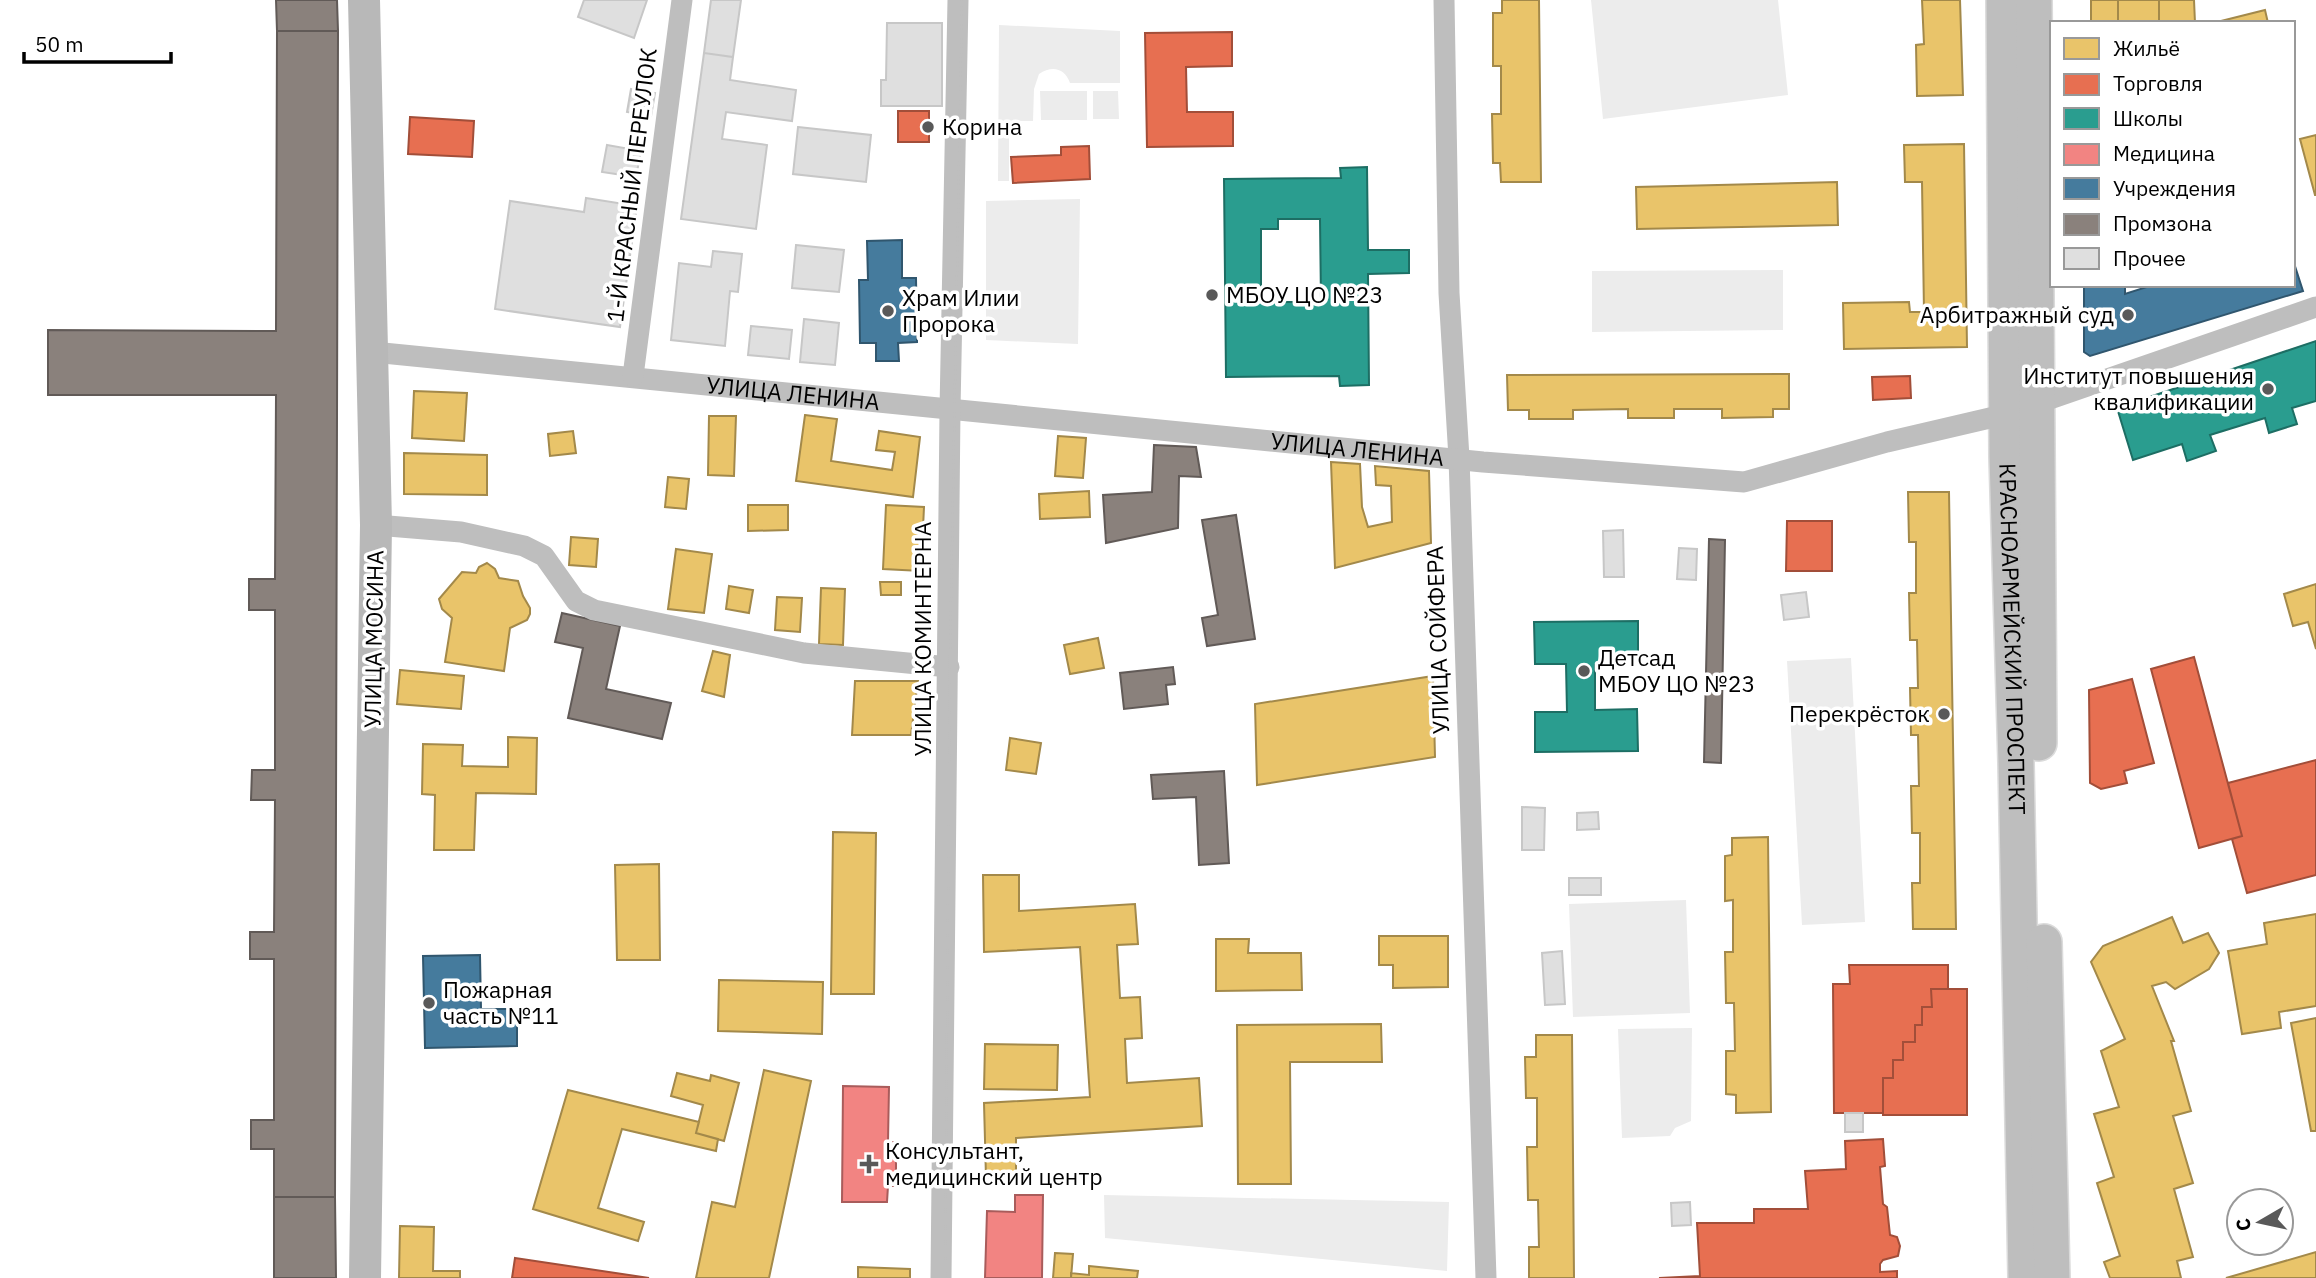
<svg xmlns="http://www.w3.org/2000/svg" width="2316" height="1278" viewBox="0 0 2316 1278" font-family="'IBM Plex Sans',sans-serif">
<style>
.green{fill:#ececec}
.homes{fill:#e9c46a;stroke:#a3894a;stroke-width:2}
.shops{fill:#e76f51;stroke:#a24e39;stroke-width:2}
.schools{fill:#2a9d8f;stroke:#1d6e64;stroke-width:2;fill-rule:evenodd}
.health{fill:#f28482;stroke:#a95c5b;stroke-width:2}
.public{fill:#457b9d;stroke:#30566e;stroke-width:2}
.industry{fill:#8a817c;stroke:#615a57;stroke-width:2}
.building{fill:#dfdfdf;stroke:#c7c7c7;stroke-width:2}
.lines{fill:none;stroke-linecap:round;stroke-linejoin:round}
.primary-casing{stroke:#dbdbdb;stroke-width:38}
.street{stroke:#bebebe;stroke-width:21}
.secondary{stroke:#b8b8b8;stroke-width:32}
.primary{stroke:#bebebe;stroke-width:35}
.tram{stroke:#bebebe;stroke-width:2}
.poi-dot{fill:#595959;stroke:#fff;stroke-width:2.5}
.labels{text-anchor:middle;stroke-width:7;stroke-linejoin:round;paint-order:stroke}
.poi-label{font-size:23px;fill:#000;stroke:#fff;text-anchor:start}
.street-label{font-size:23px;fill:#000;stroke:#fff}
</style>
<rect width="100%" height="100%" fill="#fff"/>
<path class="green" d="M 1591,0 L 1778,0 L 1788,95 L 1603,119 Z
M 999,25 L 1120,31 L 1120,83 L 1070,83 C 1065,68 1052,65 1039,74 L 1034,89 L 1033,121 L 1009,121 L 1009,181 L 998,181 Z
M 1040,91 L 1087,91 L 1087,120 L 1041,120 Z
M 1093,91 L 1118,91 L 1119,119 L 1093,119 Z
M 1080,199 L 1078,344 L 986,340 L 986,201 Z
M 1783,270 L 1783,330 L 1592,332 L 1592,271 Z
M 1851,658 L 1865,922 L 1802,925 L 1787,661 Z
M 1686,900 L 1690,1013 L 1573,1017 L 1569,904 Z
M 1692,1028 L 1691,1121 L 1675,1128 L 1670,1136 L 1622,1138 L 1618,1029 Z
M 1104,1195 L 1449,1202 L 1447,1271 L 1105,1238 Z"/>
<path class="homes" d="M 1502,0 L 1539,0 L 1541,182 L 1501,182 L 1500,163 L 1493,163 L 1492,114 L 1501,114 L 1501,66 L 1493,66 L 1493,13 L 1502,13 Z
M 1922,0 L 1960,0 L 1963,95 L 1917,96 L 1916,45 L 1924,44 Z
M 2091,0 L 2118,0 L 2118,23 L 2091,23 Z
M 2118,0 L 2159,0 L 2159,23 L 2118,23 Z
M 2159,0 L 2194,0 L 2195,23 L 2159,23 Z
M 2265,10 L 2268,23 L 2213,23 Z
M 2316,135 L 2316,195 L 2315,195 L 2300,139 Z
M 1964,144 L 1967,347 L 1844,349 L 1843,303 L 1909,302 L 1910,312 L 1924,312 L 1922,182 L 1905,182 L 1904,145 Z
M 1837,182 L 1838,225 L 1637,229 L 1636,187 Z
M 1789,374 L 1789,409 L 1773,409 L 1773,417 L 1722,418 L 1722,409 L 1674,409 L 1674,418 L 1628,418 L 1628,409 L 1573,410 L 1573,419 L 1529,419 L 1529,410 L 1508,410 L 1507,375 Z
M 414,391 L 467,393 L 464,441 L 412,438 Z
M 805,415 L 837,419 L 831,461 L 892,470 L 895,452 L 876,450 L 879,431 L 920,437 L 913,497 L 796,481 Z
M 709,416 L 736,416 L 734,476 L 708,475 Z
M 573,431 L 576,453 L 550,456 L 548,434 Z
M 1058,436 L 1086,438 L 1083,478 L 1055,476 Z
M 404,453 L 487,455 L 487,495 L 404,494 Z
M 1331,462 L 1360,464 L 1362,507 L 1368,527 L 1392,522 L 1391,486 L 1376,485 L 1375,466 L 1429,471 L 1431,543 L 1335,568 Z
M 668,477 L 689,479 L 686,509 L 665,507 Z
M 1089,491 L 1090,517 L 1040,519 L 1039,494 Z
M 1908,492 L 1949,492 L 1956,929 L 1913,929 L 1912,883 L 1920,883 L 1920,833 L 1912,833 L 1911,786 L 1919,786 L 1918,735 L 1911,735 L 1910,688 L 1918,688 L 1917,640 L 1910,640 L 1909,593 L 1916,593 L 1916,542 L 1909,542 Z
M 748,505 L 788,505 L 788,530 L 748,531 Z
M 886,505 L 924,507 L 921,571 L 883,569 Z
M 571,537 L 598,539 L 596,567 L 569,565 Z
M 676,549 L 712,554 L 704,613 L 668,609 Z
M 487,563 L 495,569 L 499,578 L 518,581 L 523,596 L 530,608 L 530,614 L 527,620 L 510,628 L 504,671 L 445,662 L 452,618 L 442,609 L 439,599 L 462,572 L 476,573 L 479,567 Z
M 880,582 L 901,582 L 901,595 L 881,595 Z
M 2316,584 L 2316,649 L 2308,622 L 2293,626 L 2284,594 Z
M 729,586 L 753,590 L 749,613 L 726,609 Z
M 821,588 L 845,589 L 843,645 L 819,644 Z
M 777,597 L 802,598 L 800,632 L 775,630 Z
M 1098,638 L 1104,668 L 1070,674 L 1064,645 Z
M 713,651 L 730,655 L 724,697 L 702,691 Z
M 400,670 L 464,676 L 461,709 L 397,704 Z
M 1433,676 L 1435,757 L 1257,785 L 1255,704 Z
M 855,681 L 918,681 L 911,735 L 852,735 Z
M 508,737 L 537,738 L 536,794 L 476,793 L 474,850 L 434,850 L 435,795 L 422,794 L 423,744 L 463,745 L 462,766 L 508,767 Z
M 1010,738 L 1041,743 L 1036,774 L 1006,770 Z
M 833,832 L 876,833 L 874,994 L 831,994 Z
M 1768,837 L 1771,1112 L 1736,1113 L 1736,1095 L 1726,1094 L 1726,1051 L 1735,1051 L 1734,1003 L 1726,1003 L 1725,952 L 1733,952 L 1733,900 L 1725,901 L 1725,856 L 1732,855 L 1732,838 Z
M 659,864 L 660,960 L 617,960 L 615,865 Z
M 983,875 L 1019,875 L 1019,911 L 1135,904 L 1138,944 L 1117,945 L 1120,998 L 1140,997 L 1142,1038 L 1125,1039 L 1127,1083 L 1199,1078 L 1202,1126 L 1016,1138 L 1016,1178 L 986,1178 L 984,1103 L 1090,1097 L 1080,947 L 984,952 Z
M 2316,914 L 2316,1006 L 2279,1012 L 2281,1028 L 2242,1034 L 2228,951 L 2267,944 L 2264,923 Z
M 2172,917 L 2183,943 L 2208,933 L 2219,953 L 2209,969 L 2175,989 L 2166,982 L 2152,986 L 2174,1041 L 2171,1041 L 2191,1111 L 2173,1116 L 2193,1183 L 2174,1189 L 2193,1257 L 2177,1261 L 2181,1278 L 2110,1278 L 2104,1262 L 2120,1256 L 2097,1183 L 2114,1177 L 2094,1114 L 2119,1107 L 2101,1051 L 2125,1039 L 2091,962 L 2103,946 Z
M 1379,936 L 1448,936 L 1448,987 L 1393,988 L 1393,965 L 1379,965 Z
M 1216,939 L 1249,939 L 1248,953 L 1301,953 L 1302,990 L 1216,991 Z
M 719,980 L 823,982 L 822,1034 L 718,1031 Z
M 2316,1018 L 2316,1131 L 2311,1131 L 2291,1023 Z
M 1381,1024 L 1382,1062 L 1290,1062 L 1291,1184 L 1238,1184 L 1237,1025 Z
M 1536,1035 L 1572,1035 L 1574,1278 L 1529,1278 L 1529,1247 L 1539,1247 L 1538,1200 L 1528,1200 L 1527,1147 L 1537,1147 L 1537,1098 L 1526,1098 L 1525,1057 L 1536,1057 Z
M 985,1044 L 1058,1045 L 1057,1090 L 984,1089 Z
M 764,1070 L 811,1081 L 769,1278 L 696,1278 L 712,1202 L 735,1207 Z
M 677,1073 L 710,1081 L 711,1075 L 739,1083 L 724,1141 L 696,1133 L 703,1105 L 671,1096 Z
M 568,1090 L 699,1122 L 696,1133 L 718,1139 L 716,1151 L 622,1129 L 598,1208 L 644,1222 L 638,1241 L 533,1209 Z
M 400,1226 L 434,1227 L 433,1271 L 460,1271 L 460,1278 L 399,1278 Z
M 2316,1252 L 2316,1278 L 2226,1278 Z
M 1055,1253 L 1073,1254 L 1071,1278 L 1053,1278 Z
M 1089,1266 L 1138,1271 L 1137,1278 L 1071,1278 L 1071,1273 L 1089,1275 Z
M 858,1267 L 910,1269 L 910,1278 L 858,1278 Z"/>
<path class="shops" d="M 1232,32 L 1232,66 L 1186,67 L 1187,112 L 1233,112 L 1233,146 L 1147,147 L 1145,33 Z
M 898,111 L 929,111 L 929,142 L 898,142 Z
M 410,117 L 474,121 L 472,157 L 408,154 Z
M 1089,146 L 1090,179 L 1013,183 L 1011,157 L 1061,155 L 1061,147 Z
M 1910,376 L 1911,398 L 1873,400 L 1872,377 Z
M 1787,521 L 1832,521 L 1832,571 L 1786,571 Z
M 2194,657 L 2242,836 L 2199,848 L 2151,669 Z
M 2132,679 L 2154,763 L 2124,771 L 2127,783 L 2101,789 L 2090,783 L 2089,690 Z
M 2316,760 L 2316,875 L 2247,893 L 2232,839 L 2242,836 L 2228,783 Z
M 1849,965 L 1948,965 L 1948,989 L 1931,989 L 1932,1007 L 1922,1007 L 1922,1025 L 1915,1025 L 1915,1042 L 1903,1042 L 1903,1060 L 1893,1060 L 1893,1078 L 1883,1078 L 1883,1113 L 1834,1113 L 1833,984 L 1850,984 Z
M 1931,989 L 1967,989 L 1967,1115 L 1883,1115 L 1883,1078 L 1893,1078 L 1893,1060 L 1903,1060 L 1903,1042 L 1915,1042 L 1915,1025 L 1922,1025 L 1922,1007 L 1932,1007 Z
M 1883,1139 L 1885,1166 L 1880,1167 L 1883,1204 L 1887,1207 L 1890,1235 L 1897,1237 L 1900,1246 L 1898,1256 L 1883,1260 L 1880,1264 L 1880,1272 L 1897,1271 L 1897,1278 L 1659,1278 L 1700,1276 L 1697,1223 L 1754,1223 L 1754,1209 L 1808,1209 L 1805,1171 L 1846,1169 L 1845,1141 Z
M 515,1258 L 649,1278 L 512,1278 Z"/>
<path class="schools" d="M 1367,167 L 1368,250 L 1409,250 L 1409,273 L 1368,274 L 1369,385 L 1340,386 L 1339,376 L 1226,377 L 1224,179 L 1341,178 L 1340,168 ZM 1278,219 L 1320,219 L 1321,302 L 1261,302 L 1261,229 L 1278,229 Z
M 2316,341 L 2316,401 L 2292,408 L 2297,424 L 2269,433 L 2265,418 L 2210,435 L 2216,451 L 2187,461 L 2182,444 L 2133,460 L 2117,408 Z
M 1638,621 L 1638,664 L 1595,665 L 1595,710 L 1637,709 L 1638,751 L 1535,752 L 1535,712 L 1567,712 L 1566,664 L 1535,664 L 1534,622 Z"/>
<path class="health" d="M 843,1086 L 889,1087 L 888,1142 L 896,1142 L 896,1186 L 888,1186 L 887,1202 L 842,1202 Z
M 1015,1195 L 1043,1195 L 1042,1278 L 985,1278 L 987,1211 L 1015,1212 Z"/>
<path class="public" d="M 902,240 L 902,278 L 916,278 L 917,342 L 898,343 L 899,361 L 876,361 L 876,343 L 860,343 L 859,280 L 868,280 L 867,241 Z
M 2293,260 L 2303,291 L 2090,356 L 2084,352 L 2084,285 L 2125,285 L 2125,294 L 2153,285 L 2293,285 Z
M 480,955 L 481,1009 L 517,1009 L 517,1046 L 425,1048 L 423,956 Z"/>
<path class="industry" d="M 276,0 L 337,0 L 338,31 L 277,31 Z
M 277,31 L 338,31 L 335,1197 L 274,1197 L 274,1149 L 251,1149 L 251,1120 L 274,1120 L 274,959 L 250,959 L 250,932 L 274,932 L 275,800 L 251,800 L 252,770 L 275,770 L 275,610 L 249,610 L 249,579 L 275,579 L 276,395 L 48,395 L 48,330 L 276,331 Z
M 1154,445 L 1196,447 L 1201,477 L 1179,476 L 1178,528 L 1106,543 L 1103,495 L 1152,492 Z
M 1236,515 L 1255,639 L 1207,646 L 1202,618 L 1218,615 L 1202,520 Z
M 1709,539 L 1725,540 L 1721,763 L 1704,762 Z
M 562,613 L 620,626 L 606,689 L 671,703 L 662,739 L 568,718 L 583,648 L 555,642 Z
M 1173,667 L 1175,684 L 1166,685 L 1168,704 L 1124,709 L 1120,673 Z
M 1224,771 L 1229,863 L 1199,865 L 1196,797 L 1153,799 L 1151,775 Z
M 274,1197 L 335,1197 L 336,1278 L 274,1278 Z"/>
<path class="building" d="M 584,0 L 647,0 L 634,38 L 578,17 Z
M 711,0 L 741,0 L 733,57 L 704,53 Z
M 887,23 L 942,23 L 942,106 L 881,106 L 881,80 L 886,80 Z
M 704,53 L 733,57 L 730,80 L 796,90 L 792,121 L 726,112 L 722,139 L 767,145 L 756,229 L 681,219 Z
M 631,89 L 655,93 L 651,116 L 627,112 Z
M 798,127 L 871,135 L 866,182 L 793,174 Z
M 607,145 L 641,151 L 636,177 L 602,172 Z
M 586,198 L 637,206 L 620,327 L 495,309 L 510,201 L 584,212 Z
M 796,245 L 844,250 L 839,292 L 792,288 Z
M 713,251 L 742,254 L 738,292 L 730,291 L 725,346 L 671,340 L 679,263 L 711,267 Z
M 804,319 L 839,323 L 835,365 L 800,362 Z
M 751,326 L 792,330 L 789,359 L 748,355 Z
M 1623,530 L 1624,577 L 1604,577 L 1603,531 Z
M 1679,548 L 1697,549 L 1696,580 L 1677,579 Z
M 1806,592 L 1809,617 L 1784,620 L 1781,595 Z
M 1522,807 L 1545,808 L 1544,850 L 1522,850 Z
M 1598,812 L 1599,829 L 1577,830 L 1577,813 Z
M 1569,878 L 1601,878 L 1601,895 L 1569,895 Z
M 1562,951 L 1565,1004 L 1545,1005 L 1542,953 Z
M 1845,1113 L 1863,1113 L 1863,1132 L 1845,1132 Z
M 1690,1202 L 1691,1225 L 1672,1226 L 1671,1203 Z"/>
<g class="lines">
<g class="primary-casing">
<g id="primary">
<path id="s2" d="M 2004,0 L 2007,457 L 2016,763 L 2026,1278"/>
<path d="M 2034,0 L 2039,743"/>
<path d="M 2044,942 L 2052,1278"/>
</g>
</g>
<g class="street">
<path d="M 1444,0 L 1449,293 L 1459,458 L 1486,1278"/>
<path id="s1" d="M 373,352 L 1483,462 L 1744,482 L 1887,442 L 2007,414"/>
<path d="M 633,376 L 682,0"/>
<path d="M 2038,403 L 2316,307"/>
<path d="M 376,525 L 461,532 L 524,546 L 544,556 L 576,601 L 594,610 L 804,653 L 949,667"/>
<path d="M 941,1278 L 950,410 L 958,0"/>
</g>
<path class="secondary" d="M 364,0 L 376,525 L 365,1278"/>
<use href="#primary" class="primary"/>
<path class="tram" d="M 945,1278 L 950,654 L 962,0"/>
</g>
<g class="poi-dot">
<circle cx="928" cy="127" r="7"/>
<circle cx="1212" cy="295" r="7"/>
<circle cx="888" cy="311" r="7"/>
<circle cx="2128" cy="315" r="7"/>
<circle cx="2268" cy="389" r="7"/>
<circle cx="1584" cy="671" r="7"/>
<circle cx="1944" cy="714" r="7"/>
<circle cx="429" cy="1003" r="7"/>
<path d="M865.5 1153.5h7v7h7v7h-7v7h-7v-7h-7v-7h7z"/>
</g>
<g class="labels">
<g class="poi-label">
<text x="942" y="135">Корина</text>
<text x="1226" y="303">МБОУ ЦО №23</text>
<text x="902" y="306">Храм Илии<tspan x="902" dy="26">Пророка</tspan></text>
<text x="2114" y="323" text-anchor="end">Арбитражный суд</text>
<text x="2254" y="384" text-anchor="end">Институт повышения<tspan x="2254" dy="26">квалификации</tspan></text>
<text x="1598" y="666">Детсад<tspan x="1598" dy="26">МБОУ ЦО №23</tspan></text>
<text x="1930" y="722" text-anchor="end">Перекрёсток</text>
<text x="443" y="998">Пожарная<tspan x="443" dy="26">часть №11</tspan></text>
<text x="885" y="1159">Консультант,<tspan x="885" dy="26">медицинский центр</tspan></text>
</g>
<g class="street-label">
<text transform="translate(632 185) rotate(-83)" y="8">1-Й КРАСНЫЙ ПЕРЕУЛОК</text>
<text dy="8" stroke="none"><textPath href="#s1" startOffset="422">УЛИЦА ЛЕНИНА</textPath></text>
<text dy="8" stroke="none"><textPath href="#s1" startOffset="989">УЛИЦА ЛЕНИНА</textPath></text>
<text transform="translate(374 639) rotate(-89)" y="8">УЛИЦА МОСИНА</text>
<text transform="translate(923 639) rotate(-90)" y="8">УЛИЦА КОМИНТЕРНА</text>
<text dy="8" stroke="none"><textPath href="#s2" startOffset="639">КРАСНОАРМЕЙСКИЙ ПРОСПЕКТ</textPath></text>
<text transform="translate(1438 640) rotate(-92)" y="8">УЛИЦА СОЙФЕРА</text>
</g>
</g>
<rect x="2050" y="21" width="245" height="266" fill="#ffffff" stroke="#999999" stroke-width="2"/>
<rect x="2064" y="38" width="35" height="21" fill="#e9c46a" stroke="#999999" stroke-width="2"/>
<text x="2113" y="56" font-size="21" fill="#000000">Жильё</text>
<rect x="2064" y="74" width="35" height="21" fill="#e76f51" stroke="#999999" stroke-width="2"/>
<text x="2113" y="91" font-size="21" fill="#000000">Торговля</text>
<rect x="2064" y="108" width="35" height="21" fill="#2a9d8f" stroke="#999999" stroke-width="2"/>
<text x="2113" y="126" font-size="21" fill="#000000">Школы</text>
<rect x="2064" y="144" width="35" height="21" fill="#f28482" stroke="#999999" stroke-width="2"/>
<text x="2113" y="161" font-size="21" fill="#000000">Медицина</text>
<rect x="2064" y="178" width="35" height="21" fill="#457b9d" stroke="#999999" stroke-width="2"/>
<text x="2113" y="196" font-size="21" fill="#000000">Учреждения</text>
<rect x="2064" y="214" width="35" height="21" fill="#8a817c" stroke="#999999" stroke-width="2"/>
<text x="2113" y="231" font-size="21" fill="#000000">Промзона</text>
<rect x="2064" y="248" width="35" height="21" fill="#dfdfdf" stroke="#999999" stroke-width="2"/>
<text x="2113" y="266" font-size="21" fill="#000000">Прочее</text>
<g transform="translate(2260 1222) rotate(261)"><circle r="33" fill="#ffffff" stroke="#999999" stroke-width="2"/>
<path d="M0-5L12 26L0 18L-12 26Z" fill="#595959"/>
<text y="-10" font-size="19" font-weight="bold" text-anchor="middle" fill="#000000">С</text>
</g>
<path d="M24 52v10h147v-10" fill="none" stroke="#000000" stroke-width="3.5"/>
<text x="35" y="52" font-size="21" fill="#000000" stroke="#ffffff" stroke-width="5" paint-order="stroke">50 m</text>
</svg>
